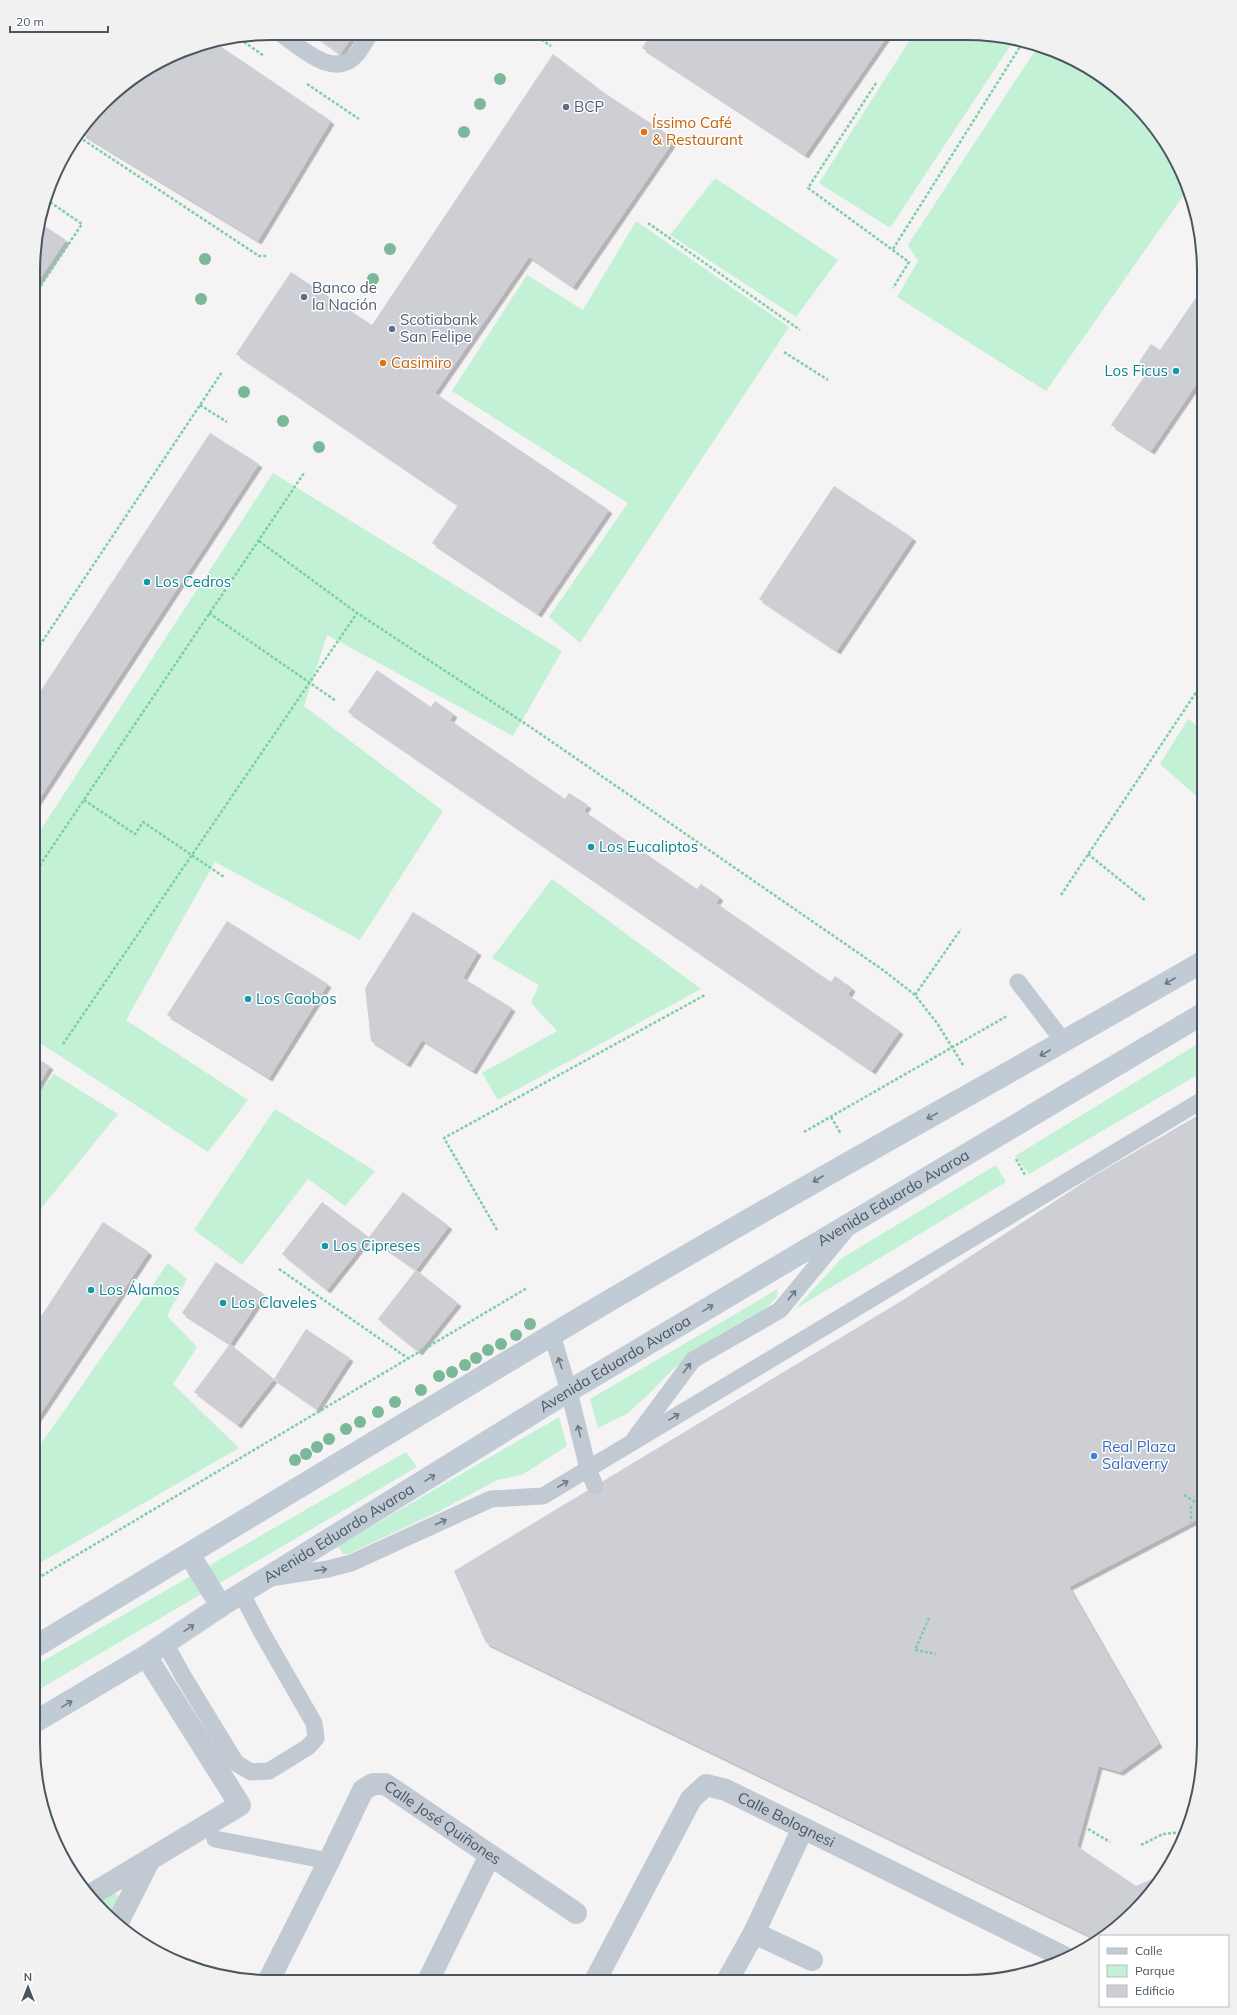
<svg xmlns="http://www.w3.org/2000/svg" width="1237" height="2015" viewBox="0 0 1237 2015" font-family="Mulish,sans-serif">
<style>
.green{fill:#c3f1d5}
.building{fill:#cdcfd5;filter:url(#shadow)}
.lines{fill:none;stroke-linecap:round;stroke-linejoin:round}
.path{stroke:#7ad0a6;stroke-width:2.5;stroke-dasharray:3 2;stroke-linecap:butt}
.service{stroke:#c1cad2;stroke-width:17}
.pedestrian{stroke:#c1cad2;stroke-width:22}
.minor{stroke:#c1cad2;stroke-width:22}
.secondary{stroke:#c1cbd6;stroke-width:22}
.tree{fill:#7bb799}
.oneway{stroke:#6e7984}
.oneway2{stroke:#6e7983}
.service-dot{fill:#5c6f8a;stroke:#fff;stroke-width:1.5}
.food-dot{fill:#e8710a;stroke:#fff;stroke-width:1.5}
.culture-dot{fill:#0f9aa8;stroke:#fff;stroke-width:1.5}
.shop-dot{fill:#3f7fe0;stroke:#fff;stroke-width:1.5}
.labels{text-anchor:middle;stroke-width:3;stroke-linejoin:round;paint-order:stroke}
.service-label{font-size:15px;fill:#4e5e75;stroke:#fff;text-anchor:start}
.food-label{font-size:15px;fill:#c56008;stroke:#fff;text-anchor:start}
.culture-label{font-size:15px;fill:#0d838f;stroke:#fff;text-anchor:start}
.street-label{font-size:15px;fill:#4a5661;stroke:#fff}
.shop-label{font-size:15px;fill:#366cbe;stroke:#fff;text-anchor:start}
.rim{fill:none;stroke:#4a5661;stroke-width:2}
</style>
<defs>
<filter id="shadow"><feDropShadow dx="3.5" dy="3.5" stdDeviation="0" flood-color="#0004"/></filter>
</defs>
<rect width="100%" height="100%" fill="#f5f3f3"/>
<path class="green" d="M 913,35 L 997,35 L 1014,40 L 890,228 L 819,183 Z
M 1038,46 L 1057,51 L 1111,82 L 1155,126 L 1186,180 L 1188,189 L 1046,391 L 897,297 L 918,261 L 908,245 Z
M 715,178 L 838,260 L 796,317 L 670,235 Z
M 636,221 L 789,327 L 580,643 L 549,617 L 628,503 L 452,391 L 527,275 L 583,310 Z
M 273,473 L 562,651 L 513,736 L 327,635 L 304,706 L 443,811 L 360,940 L 215,862 L 126,1020 L 248,1100 L 208,1152 L 34,1039 L 34,840 Z
M 1188,719 L 1204,731 L 1204,796 L 1200,799 L 1160,764 Z
M 552,879 L 701,989 L 498,1100 L 482,1073 L 557,1031 L 531,1003 L 539,985 L 492,958 Z
M 1204,1040 L 1204,1071 L 1029,1174 L 1015,1156 Z
M 54,1074 L 118,1114 L 34,1217 L 34,1100 Z
M 275,1109 L 375,1171 L 345,1206 L 308,1179 L 242,1265 L 194,1230 Z
M 996,1165 L 1006,1182 L 795,1309 L 842,1258 Z
M 168,1263 L 187,1279 L 167,1316 L 197,1347 L 173,1384 L 239,1448 L 33,1567 L 33,1455 Z
M 778,1289 L 777,1297 L 764,1310 L 694,1352 L 671,1371 L 651,1392 L 628,1413 L 598,1428 L 590,1399 Z
M 559,1417 L 567,1446 L 522,1475 L 497,1480 L 436,1513 L 348,1554 L 343,1554 L 338,1546 Z
M 406,1452 L 417,1467 L 33,1693 L 33,1667 Z
M 108,1888 L 120,1897 L 110,1917 L 91,1898 Z"/>
<path class="building" d="M 311,33 L 355,33 L 340,54 Z
M 651,34 L 888,35 L 805,155 L 642,48 Z
M 217,44 L 331,121 L 258,241 L 82,134 L 114,92 L 180,51 Z
M 553,54 L 606,94 L 675,139 L 573,287 L 529,257 L 435,393 L 609,510 L 538,614 L 432,543 L 458,505 L 236,354 L 291,272 L 372,325 Z
M 40,223 L 66,240 L 35,286 L 35,241 Z
M 1204,286 L 1204,373 L 1151,451 L 1111,425 L 1150,368 L 1139,362 L 1151,344 L 1160,350 Z
M 210,433 L 259,464 L 34,807 L 34,701 Z
M 834,486 L 913,538 L 837,651 L 759,599 Z
M 377,670 L 431,707 L 435,701 L 454,714 L 450,720 L 565,799 L 569,793 L 588,805 L 584,811 L 697,889 L 701,884 L 720,897 L 716,903 L 831,982 L 835,976 L 852,988 L 848,995 L 900,1031 L 872,1071 L 348,712 Z
M 413,912 L 478,952 L 463,978 L 512,1008 L 473,1071 L 422,1040 L 407,1064 L 371,1041 L 365,988 Z
M 227,921 L 328,984 L 269,1078 L 167,1015 Z
M 34,1057 L 50,1066 L 34,1093 Z
M 1204,1112 L 1204,1516 L 1069,1587 L 1159,1744 L 1120,1772 L 1099,1766 L 1077,1846 L 1136,1886 L 1163,1874 L 1155,1889 L 1111,1933 L 1105,1936 L 1100,1936 L 1098,1940 L 486,1643 L 454,1571 L 903,1300 L 1095,1175 Z
M 403,1192 L 449,1226 L 416,1270 L 369,1237 Z
M 322,1202 L 369,1237 L 327,1290 L 282,1254 Z
M 103,1222 L 149,1252 L 33,1425 L 34,1327 Z
M 216,1262 L 264,1294 L 230,1344 L 182,1313 Z
M 416,1270 L 458,1303 L 419,1352 L 378,1319 Z
M 306,1329 L 350,1358 L 317,1409 L 274,1379 Z
M 230,1344 L 274,1379 L 238,1425 L 194,1392 Z"/>
<g class="lines">
<path class="path" d="M 533,34 L 551,46
M 240,39 L 264,56
M 876,83 L 808,188 L 909,262 L 893,288
M 307,84 L 359,119
M 79,137 L 259,256 L 267,256
M 648,223 L 800,330
M 893,249 L 1023,42
M 35,294 L 82,224 L 47,200
M 784,352 L 828,380
M 200,405 L 227,422
M 259,541 L 357,613 L 529,726 L 883,970 L 915,995 L 937,1023 L 963,1065
M 209,613 L 336,701
M 34,654 L 222,372
M 84,800 L 135,834 L 143,822 L 224,877
M 1088,854 L 1146,901
M 34,874 L 304,473
M 1061,895 L 1197,691
M 915,995 L 961,929
M 63,1044 L 357,613
M 831,1117 L 841,1134
M 804,1132 L 1007,1016
M 1016,1159 L 1025,1175
M 497,1230 L 444,1138 L 705,995
M 279,1269 L 409,1359
M 1184,1495 L 1203,1507
M 1191,1506 L 1191,1522
M 1200,1510 L 1201,1518
M 33,1581 L 527,1288
M 929,1618 L 915,1650 L 936,1654
M 1088,1829 L 1110,1842
M 1163,1834 L 1185,1832
M 1141,1845 L 1163,1834"/>
<path class="service" d="M 280,33 C 300,47 334,81 357,54 C 362,48 366,40 370,33
M 1018,982 L 1064,1042
M 552,1335 L 569,1391 L 588,1469 L 595,1486
M 635,1438 L 693,1360 L 780,1310 L 845,1231
M 270,1578 L 328,1569 L 351,1563 L 491,1499 L 543,1496 L 1204,1099
M 165,1643 L 183,1676 L 236,1763 L 251,1772 L 269,1771 L 308,1747 L 316,1738 L 314,1723 L 261,1631 L 242,1594
M 215,1839 L 329,1861"/>
<path class="pedestrian" d="M 89,1896 L 240,1805 L 146,1656
M 117,1924 L 150,1859
M 428,1981 L 490,1855"/>
<g class="minor">
<path d="M 754,1933 L 812,1960"/>
<path id="s1" d="M 269,1980 L 329,1861 L 363,1790 L 373,1784 L 385,1784 L 576,1913"/>
<path id="s2" d="M 595,1981 L 691,1799 L 706,1785 L 726,1790 L 1066,1958"/>
<path d="M 727,1981 L 754,1933 L 803,1828"/>
</g>
<g class="secondary">
<path d="M 189,1554 L 221,1606"/>
<path d="M 33,1648 C 212,1540 391,1431 570,1324 C 779,1199 993,1083 1204,961"/>
<path id="s3" d="M 33,1723 L 146,1656 L 221,1606 L 569,1391 L 1204,1013"/>
</g>
</g>
<g class="tree">
<circle cx="500" cy="79" r="6"/>
<circle cx="480" cy="104" r="6"/>
<circle cx="464" cy="132" r="6"/>
<circle cx="390" cy="249" r="6"/>
<circle cx="205" cy="259" r="6"/>
<circle cx="373" cy="279" r="6"/>
<circle cx="201" cy="299" r="6"/>
<circle cx="244" cy="392" r="6"/>
<circle cx="283" cy="421" r="6"/>
<circle cx="319" cy="447" r="6"/>
<circle cx="530" cy="1324" r="6"/>
<circle cx="516" cy="1335" r="6"/>
<circle cx="501" cy="1344" r="6"/>
<circle cx="488" cy="1350" r="6"/>
<circle cx="476" cy="1358" r="6"/>
<circle cx="465" cy="1365" r="6"/>
<circle cx="452" cy="1372" r="6"/>
<circle cx="439" cy="1376" r="6"/>
<circle cx="421" cy="1390" r="6"/>
<circle cx="395" cy="1402" r="6"/>
<circle cx="378" cy="1412" r="6"/>
<circle cx="360" cy="1422" r="6"/>
<circle cx="346" cy="1429" r="6"/>
<circle cx="329" cy="1439" r="6"/>
<circle cx="317" cy="1447" r="6"/>
<circle cx="306" cy="1454" r="6"/>
<circle cx="295" cy="1460" r="6"/>
</g>
<defs><path id="oneway-shaft" d="M-6 0H5M1.5-3L5.5 0L1.5 3" fill="none" stroke-width="1.6" stroke-linecap="round" stroke-linejoin="round"/></defs>
<g class="oneway">
<use href="#oneway-shaft" transform="translate(1170 981) rotate(150)"/>
<use href="#oneway-shaft" transform="translate(1045 1053) rotate(150)"/>
<use href="#oneway-shaft" transform="translate(932 1116) rotate(152)"/>
<use href="#oneway-shaft" transform="translate(818 1179) rotate(150)"/>
<use href="#oneway-shaft" transform="translate(708 1308) rotate(-31)"/>
<use href="#oneway-shaft" transform="translate(430 1478) rotate(-32)"/>
<use href="#oneway-shaft" transform="translate(189 1628) rotate(-34)"/>
<use href="#oneway-shaft" transform="translate(67 1704) rotate(-31)"/>
</g>
<g class="oneway2">
<use href="#oneway-shaft" transform="translate(792 1295) rotate(-51)"/>
<use href="#oneway-shaft" transform="translate(560 1363) rotate(-108)"/>
<use href="#oneway-shaft" transform="translate(687 1368) rotate(-53)"/>
<use href="#oneway-shaft" transform="translate(674 1417) rotate(-31)"/>
<use href="#oneway-shaft" transform="translate(579 1431) rotate(-104)"/>
<use href="#oneway-shaft" transform="translate(563 1484) rotate(-31)"/>
<use href="#oneway-shaft" transform="translate(441 1522) rotate(-24)"/>
<use href="#oneway-shaft" transform="translate(321 1570) rotate(-8)"/>
</g>
<g class="service-dot">
<circle cx="566" cy="107" r="4"/>
<circle cx="304" cy="297" r="4"/>
<circle cx="392" cy="329" r="4"/>
</g>
<g class="food-dot">
<circle cx="644" cy="132" r="4"/>
<circle cx="383" cy="363" r="4"/>
</g>
<g class="culture-dot">
<circle cx="1176" cy="371" r="4"/>
<circle cx="147" cy="582" r="4"/>
<circle cx="591" cy="847" r="4"/>
<circle cx="248" cy="999" r="4"/>
<circle cx="325" cy="1246" r="4"/>
<circle cx="91" cy="1290" r="4"/>
<circle cx="223" cy="1303" r="4"/>
</g>
<circle class="shop-dot" cx="1094" cy="1456" r="4"/>
<g class="labels">
<g class="service-label">
<text x="574" y="112">BCP</text>
<text x="312" y="293">Banco de<tspan x="312" dy="17">la Nación</tspan></text>
<text x="400" y="325">Scotiabank<tspan x="400" dy="17">San Felipe</tspan></text>
</g>
<g class="food-label">
<text x="652" y="128">Íssimo Café<tspan x="652" dy="17">&amp; Restaurant</tspan></text>
<text x="391" y="368">Casimiro</text>
</g>
<g class="culture-label">
<text x="1168" y="376" text-anchor="end">Los Ficus</text>
<text x="155" y="587">Los Cedros</text>
<text x="599" y="852">Los Eucaliptos</text>
<text x="256" y="1004">Los Caobos</text>
<text x="333" y="1251">Los Cipreses</text>
<text x="99" y="1295">Los Álamos</text>
<text x="231" y="1308">Los Claveles</text>
</g>
<g class="street-label">
<text dy="5" stroke="none"><textPath href="#s3" startOffset="1008">Avenida Eduardo Avaroa</textPath></text>
<text dy="5" stroke="none"><textPath href="#s3" startOffset="684">Avenida Eduardo Avaroa</textPath></text>
<text dy="5" stroke="none"><textPath href="#s3" startOffset="360">Avenida Eduardo Avaroa</textPath></text>
<text dy="5" stroke="none"><textPath href="#s2" startOffset="314">Calle Bolognesi</textPath></text>
<text dy="5" stroke="none"><textPath href="#s1" startOffset="305">Calle José Quiñones</textPath></text>
</g>
<g class="shop-label">
<text x="1102" y="1452">Real Plaza<tspan x="1102" dy="17">Salaverry</tspan></text>
</g>
</g>
<path d="M0 0H1237V2015H0ZM271 40H966A231 231 0 0 1 1197 271V1744A231 231 0 0 1 966 1975H271A231 231 0 0 1 40 1744V271A231 231 0 0 1 271 40Z" fill="#f1f1f2" fill-rule="evenodd"/>
<path class="rim" d="M271 40H966A231 231 0 0 1 1197 271V1744A231 231 0 0 1 966 1975H271A231 231 0 0 1 40 1744V271A231 231 0 0 1 271 40Z"/>
<rect x="1099" y="1935" width="130" height="72" fill="#ffffff" stroke="#b7bbc0"/>
<rect x="1107" y="1948" width="20" height="6" fill="#c1cbd6" stroke="#b7bbc0"/>
<text x="1135" y="1955" font-size="12" fill="#4a5661">Calle</text>
<rect x="1107" y="1965" width="20" height="12" fill="#c3f1d5" stroke="#b7bbc0"/>
<text x="1135" y="1975" font-size="12" fill="#4a5661">Parque</text>
<rect x="1107" y="1985" width="20" height="12" fill="#cdcfd5" stroke="#b7bbc0"/>
<text x="1135" y="1995" font-size="12" fill="#4a5661">Edificio</text>
<g transform="translate(28 1987)" stroke="#ffffff" stroke-width="3" paint-order="stroke">
<path d="M0-3L7 15L0 10L-7 15Z" fill="#4a5661"/>
<text y="-6" font-size="11" font-weight="bold" text-anchor="middle" fill="#4a5661">N</text>
</g>
<path d="M10 26v6h98v-6" fill="none" stroke="#4a5661" stroke-width="2"/>
<text x="16" y="26" font-size="12" fill="#4a5661" stroke="#ffffff" stroke-width="3" paint-order="stroke">20 m</text>
</svg>
